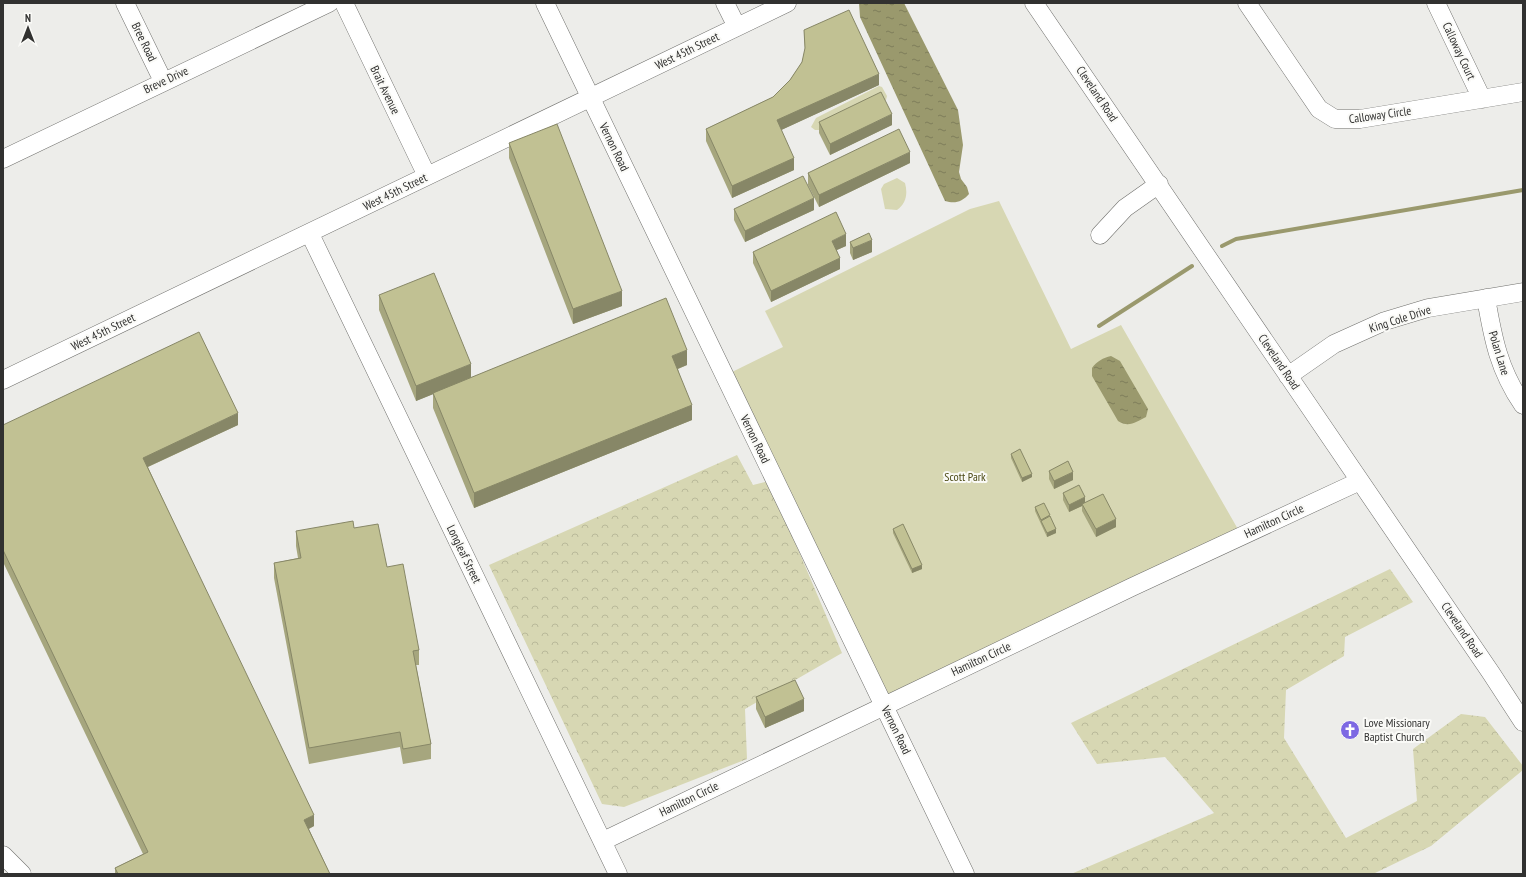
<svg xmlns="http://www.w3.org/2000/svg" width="1526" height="877" viewBox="0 0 1526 877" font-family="'PT Sans Narrow',sans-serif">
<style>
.green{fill:#d7d7b3}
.forest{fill:url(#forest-crowns)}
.water{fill:url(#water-ripples)}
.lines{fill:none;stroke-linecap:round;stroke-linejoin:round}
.stream{stroke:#9a996d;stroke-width:4}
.minor-casing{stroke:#70706d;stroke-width:19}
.minor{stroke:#fff;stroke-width:18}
.wall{fill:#a6a67e}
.shaded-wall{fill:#878767}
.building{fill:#c1c193;stroke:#878767}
.labels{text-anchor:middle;stroke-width:4;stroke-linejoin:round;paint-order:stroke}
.street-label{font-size:12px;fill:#313130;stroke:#fafaf7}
.park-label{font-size:12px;fill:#4c4a15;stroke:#fafaf7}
.poi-label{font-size:12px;fill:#313130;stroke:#fafaf7;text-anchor:start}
</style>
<defs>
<pattern id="forest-crowns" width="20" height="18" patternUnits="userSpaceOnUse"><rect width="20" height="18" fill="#d7d7b3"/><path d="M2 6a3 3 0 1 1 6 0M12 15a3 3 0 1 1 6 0" fill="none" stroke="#b9b99a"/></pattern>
<pattern id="water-ripples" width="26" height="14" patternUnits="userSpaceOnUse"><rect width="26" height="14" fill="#9a996d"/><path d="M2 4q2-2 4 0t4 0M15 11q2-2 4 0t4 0" fill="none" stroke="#7e7d5a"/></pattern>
</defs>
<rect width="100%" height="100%" fill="#ededea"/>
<path class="green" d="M 879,86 L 882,87 L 887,96 L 886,100 L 819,130 L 815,130 L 811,127 L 816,118 Z
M 897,178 L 905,183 C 908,194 906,204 897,210 L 885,209 L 881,189 L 884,184 Z
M 999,201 L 1071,349 L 1121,325 L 1239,531 L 887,697 L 730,373 L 783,347 L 765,311 L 970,209 Z"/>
<path class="forest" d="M 737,455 L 753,485 L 769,481 L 842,653 L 745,709 L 747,759 L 624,807 L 602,804 L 489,565 Z
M 1390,569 L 1413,602 L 1345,637 L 1344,656 L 1286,690 L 1284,738 L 1346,838 L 1417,801 L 1413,749 L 1461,714 L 1485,717 L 1523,766 L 1523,770 L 1431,846 L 1373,874 L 1071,874 L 1214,813 L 1165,757 L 1097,764 L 1071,723 Z"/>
<path class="water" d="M 859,3 L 904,3 L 958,110 L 963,145 L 959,172 L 961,179 L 967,187 L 969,194 C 962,202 955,204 945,201 L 860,17 Z
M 1111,356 L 1120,361 L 1148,409 L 1146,417 C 1136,422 1129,428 1118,421 L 1092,376 L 1092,368 C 1097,361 1103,358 1111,356 Z"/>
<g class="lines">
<path class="stream" d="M 1222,246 L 1236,239 L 1523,190
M 1099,326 L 1192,266"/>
<g class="minor-casing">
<path id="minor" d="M 125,3 L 163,81
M 344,3 L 427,176
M 545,3 L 965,874
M 725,3 L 737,27
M 1034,3 L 1491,673 L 1523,722
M 1247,3 L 1319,109 L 1335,119 L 1360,119 L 1523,92
M 1436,3 L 1482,99
M 3,159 L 329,3
M 310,234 L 618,874
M 1100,235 L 1125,208 L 1159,184
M 1486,298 C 1493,339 1499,370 1523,405
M 1288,376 L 1334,344 L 1385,321 L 1428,308 L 1523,292
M 3,380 L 787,3
M 603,841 L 1132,587 L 1360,481
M 3,855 L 22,874"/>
</g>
<use href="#minor" class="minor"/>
</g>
<path class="wall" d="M 804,30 L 879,85 L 781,130 L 794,170 L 732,198 L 706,141 L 706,129 L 773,97 L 790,80 L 802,62 L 805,50 Z
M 819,122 L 892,125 L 830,155 L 819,133 Z
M 509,143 L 622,306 L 573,324 L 509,158 Z
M 910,163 L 819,207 L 808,185 L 808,173 Z
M 734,209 L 814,210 L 745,242 L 734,220 Z
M 850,242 L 872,252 L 853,260 L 850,253 Z
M 846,246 L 837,250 L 840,269 L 771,302 L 753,263 L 753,252 Z
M 379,295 L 471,378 L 687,365 L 678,369 L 692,420 L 474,508 L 433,408 L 433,394 L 416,401 L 379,310 Z
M 3,425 L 238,425 L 148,467 L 314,826 L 309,829 L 330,874 L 115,874 L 115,868 L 143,854 L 3,562 Z
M 1011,454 L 1032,477 L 1022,482 L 1011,458 Z
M 1049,471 L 1073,480 L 1054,489 L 1049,479 Z
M 1063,493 L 1085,502 L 1116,527 L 1096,537 L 1082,511 L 1082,506 L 1069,512 L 1063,500 Z
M 1035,507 L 1050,516 L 1056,533 L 1047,537 L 1035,511 Z
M 354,528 L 387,567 L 419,650 L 419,665 L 416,665 L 431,744 L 431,759 L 403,764 L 400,747 L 309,764 L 274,578 L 274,563 L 298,558 L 296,546 L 296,531 Z
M 893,529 L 922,569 L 912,573 L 893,533 Z
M 756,697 L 804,711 L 765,728 L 756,709 Z"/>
<path class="shaded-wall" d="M 879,74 L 879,85 L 777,132 L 777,120 Z
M 892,114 L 892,125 L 830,155 L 830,144 Z
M 910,152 L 910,163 L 819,207 L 819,195 Z
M 794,158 L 794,170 L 732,198 L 732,186 Z
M 814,198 L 814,210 L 745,242 L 745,231 Z
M 846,234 L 846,246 L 832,252 L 832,241 Z
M 872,240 L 872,252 L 853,260 L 853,248 Z
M 840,258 L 840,269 L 771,302 L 771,291 Z
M 622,291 L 622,306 L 573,324 L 573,309 Z
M 687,350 L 687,365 L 672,371 L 672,356 Z
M 471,364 L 471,379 L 416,401 L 416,386 Z
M 692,405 L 692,420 L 474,508 L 474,493 Z
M 238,413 L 238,425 L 143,469 L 143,458 Z
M 1073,472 L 1073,480 L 1054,489 L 1054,481 Z
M 1032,474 L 1032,477 L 1022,482 L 1022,478 Z
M 1085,497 L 1085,505 L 1082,504 L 1082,506 L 1069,512 L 1069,505 Z
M 1116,519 L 1116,527 L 1096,537 L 1096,529 Z
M 1056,529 L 1056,533 L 1047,537 L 1047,533 Z
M 922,565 L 922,569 L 912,573 L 912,569 Z
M 804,699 L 804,711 L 765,728 L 765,717 Z
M 314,815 L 314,826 L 304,831 L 304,820 Z"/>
<path class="building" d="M 849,10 L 879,74 L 777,120 L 794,158 L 732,186 L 706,129 L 773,97 L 790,80 L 802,62 L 805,48 L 804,30 Z
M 881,92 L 892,114 L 830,144 L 819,122 Z
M 557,124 L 622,291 L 573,309 L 509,143 Z
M 899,129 L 910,152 L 819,195 L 808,173 Z
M 803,176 L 814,198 L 745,231 L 734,209 Z
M 836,212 L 846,234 L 832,241 L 840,258 L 771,291 L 753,252 Z
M 869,233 L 872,240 L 853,248 L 850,242 Z
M 434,273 L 471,364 L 416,386 L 379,295 Z
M 666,298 L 687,350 L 672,356 L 692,405 L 474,493 L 433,393 Z
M 199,332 L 238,413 L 143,458 L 314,815 L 304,820 L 330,874 L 118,874 L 115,868 L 148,852 L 3,550 L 3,425 Z
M 1020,449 L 1032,474 L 1022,478 L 1011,454 Z
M 1068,461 L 1073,472 L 1054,481 L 1049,471 Z
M 1079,485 L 1085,497 L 1069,505 L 1063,493 Z
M 1103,494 L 1116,519 L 1096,529 L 1082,504 Z
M 1044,503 L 1050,515 L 1041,520 L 1035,507 Z
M 1050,516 L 1056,529 L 1047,533 L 1041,521 Z
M 353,521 L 354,528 L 378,524 L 387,567 L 403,564 L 419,650 L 413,651 L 431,744 L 403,749 L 400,732 L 309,748 L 274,563 L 301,558 L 296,531 Z
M 903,524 L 922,565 L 912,569 L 893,529 Z
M 795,680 L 804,699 L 765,717 L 756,697 Z"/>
<defs>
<g id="church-disc" transform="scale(1)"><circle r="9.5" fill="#7d68e3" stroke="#fafaf7"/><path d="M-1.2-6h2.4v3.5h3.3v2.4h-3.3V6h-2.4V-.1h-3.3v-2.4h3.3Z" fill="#fff"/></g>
</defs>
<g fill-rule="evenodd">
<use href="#church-disc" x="1350" y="730"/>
</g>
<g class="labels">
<g class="street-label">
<text transform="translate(144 42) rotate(64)" y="4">Bree Road</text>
<text transform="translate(687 51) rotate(-26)" y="4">West 45th Street</text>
<text transform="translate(1459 51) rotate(65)" y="4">Calloway Court</text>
<text transform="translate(166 80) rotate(-25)" y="4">Breve Drive</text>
<text transform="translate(385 90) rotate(64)" y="4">Brait Avenue</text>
<text transform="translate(1097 94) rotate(56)" y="4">Cleveland Road</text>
<text transform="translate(1380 115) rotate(-8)" y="4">Calloway Circle</text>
<text transform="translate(614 147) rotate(64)" y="4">Vernon Road</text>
<text transform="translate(395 192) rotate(-26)" y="4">West 45th Street</text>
<text transform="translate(1400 319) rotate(-18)" y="4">King Cole Drive</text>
<text transform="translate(103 332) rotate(-26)" y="4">West 45th Street</text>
<text transform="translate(1499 353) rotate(73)" y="4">Polan Lane</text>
<text transform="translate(1279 362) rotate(56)" y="4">Cleveland Road</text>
<text transform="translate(755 439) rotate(64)" y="4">Vernon Road</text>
<text transform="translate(1274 521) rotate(-25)" y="4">Hamilton Circle</text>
<text transform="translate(464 554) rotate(64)" y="4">Longleaf Street</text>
<text transform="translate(1462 630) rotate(56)" y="4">Cleveland Road</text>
<text transform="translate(981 659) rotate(-25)" y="4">Hamilton Circle</text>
<text transform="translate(896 730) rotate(64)" y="4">Vernon Road</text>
<text transform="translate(689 799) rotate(-26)" y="4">Hamilton Circle</text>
</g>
<g class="park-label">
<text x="965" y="481">Scott Park</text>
</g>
<g class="poi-label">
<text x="1364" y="727">Love Missionary<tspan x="1364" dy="14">Baptist Church</tspan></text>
</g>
</g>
<rect width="1526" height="877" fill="none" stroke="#313130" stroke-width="8"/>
<g transform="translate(28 28)" stroke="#fafaf7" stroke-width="3" paint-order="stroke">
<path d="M0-3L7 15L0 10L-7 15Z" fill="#313130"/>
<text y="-6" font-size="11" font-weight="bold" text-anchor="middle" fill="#313130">N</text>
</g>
</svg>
